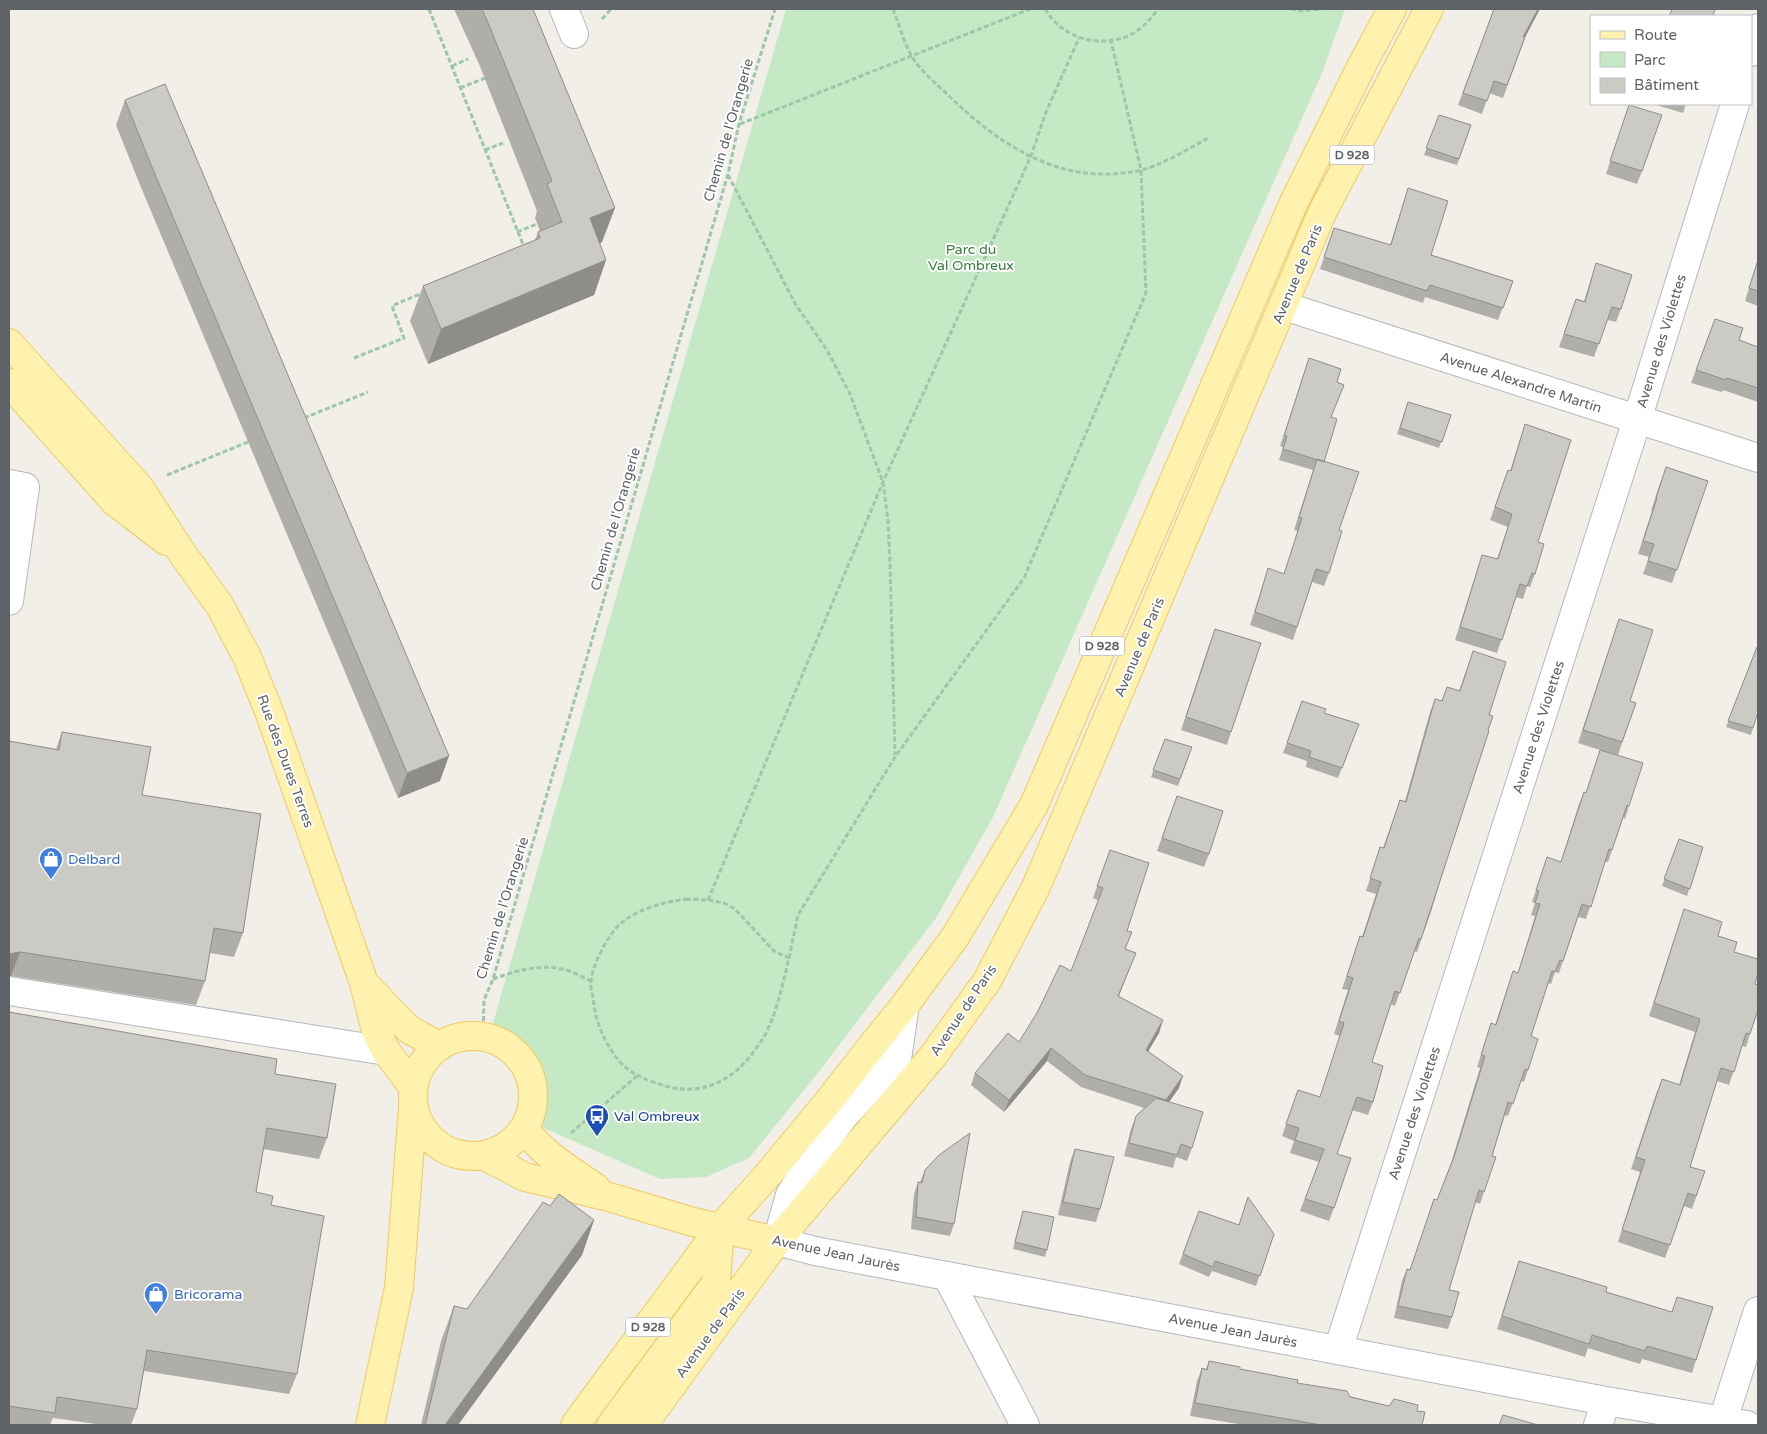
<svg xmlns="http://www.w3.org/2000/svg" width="1767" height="1434" viewBox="0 0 1767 1434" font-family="'Varela Round',sans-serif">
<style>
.green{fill:#c5e8c5}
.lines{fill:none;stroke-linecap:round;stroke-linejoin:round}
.minor-casing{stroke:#b5b8bc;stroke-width:30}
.major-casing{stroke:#f2c960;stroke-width:30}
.path{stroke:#9cc7a9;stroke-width:3;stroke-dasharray:5 2.5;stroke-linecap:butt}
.minor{stroke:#fff;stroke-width:28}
.major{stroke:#fff2af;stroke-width:28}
.wall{fill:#afaea9}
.shaded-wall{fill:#8f8d8a}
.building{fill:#cccac5;stroke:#8f8d8a}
.labels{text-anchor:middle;stroke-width:4;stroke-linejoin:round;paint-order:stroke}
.shield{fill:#fff;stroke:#8f9295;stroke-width:1}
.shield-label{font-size:12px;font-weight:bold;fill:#5f6368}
.street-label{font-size:14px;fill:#5f6368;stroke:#fff}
.park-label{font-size:14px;fill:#348238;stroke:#fff}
.shop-label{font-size:14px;fill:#366cbe;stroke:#fff;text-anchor:start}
.transit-label{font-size:14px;fill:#164399;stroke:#fff;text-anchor:start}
</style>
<rect width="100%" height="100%" fill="#f1efe8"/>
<path class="green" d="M 786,9 L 1345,9 L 1322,73 L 993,817 L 936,918 L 817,1074 L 749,1158 L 706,1177 L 660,1179 L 539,1126 L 543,1072 L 519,1041 L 491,1030 Z"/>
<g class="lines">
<g class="minor-casing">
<path id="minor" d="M 564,9 L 574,34
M 1751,52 L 1758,28
M 1284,306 L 1758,458
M 9,484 L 25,487 L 9,601
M 9,991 L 386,1051
M 905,1005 L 897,1059 L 843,1117 L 801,1177 L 790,1195 L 777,1241 L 815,1251 L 1606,1401 L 1747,1425
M 947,1276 L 1025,1425
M 1338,1350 L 1637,420 L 1735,104
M 1723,1420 L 1758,1311
M 1598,1425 L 1606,1401"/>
</g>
<g class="major-casing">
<path id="major" d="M 9,343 L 139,487 L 182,553 L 220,606 L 247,657 L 270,714 L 364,983 L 376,1031 L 386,1051 L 413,1087
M 9,383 L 114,501 L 166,541
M 365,984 L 403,1024 L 410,1030 L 439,1046
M413 1096a60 60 0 1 1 120 0a60 60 0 1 1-120 0Z
M 524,1129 C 544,1155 569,1169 596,1188
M 483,1155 L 525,1177 L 609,1197 L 693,1222 L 777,1241
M 370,1425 L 399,1288 L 413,1107
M 575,1425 L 720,1228 L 766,1177 L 828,1102 L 875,1042 L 905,1005 L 955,937 L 1034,805 L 1294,202 L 1363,63 L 1392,9
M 611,1425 L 716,1283 L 720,1228
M 643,1425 L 777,1241 L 933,1056 L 987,981 L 1036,887 L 1323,211 L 1429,9"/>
</g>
<path class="path" d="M 429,9 L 524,247
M 893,9 C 899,24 903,40 911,55 C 918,68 933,81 944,91 C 992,139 1052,182 1123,173 C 1129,172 1136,172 1142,170 C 1166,163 1188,149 1210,137
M 1045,9 C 1062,38 1099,49 1130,35 C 1142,29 1151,19 1158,9
M 1291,9 L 1302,11 L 1322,9
M 602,19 L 611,9
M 452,66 L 468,59
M 460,88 L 488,77
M 740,124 L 1030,9
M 485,150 L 503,143
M 728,175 L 796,305 L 827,350 L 850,394 L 883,482 L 888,521 L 890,562 L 895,755
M 517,232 L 537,224
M 354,358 L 404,338 L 392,306 L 422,293
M 304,418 L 368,392
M 167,475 L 248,442
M 686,899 L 708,900 L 724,903 L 735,909 L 774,951 L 789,958 C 783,983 778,1008 767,1031 C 764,1038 759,1044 755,1050 C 730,1085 696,1098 656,1083 C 642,1078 630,1073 620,1062 C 604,1043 595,1021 593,997 C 592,992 590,986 591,982 C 592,966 606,939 617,927 C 635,909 661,903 686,899 Z
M 708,900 L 883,482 L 1031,156 L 1046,112 L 1079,38
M 789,958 L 798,915 L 895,757 L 1024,578 L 1146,293 L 1141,170 L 1111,41
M 493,979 C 516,971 538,964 562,969 C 572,971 582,977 591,981
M 483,1036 L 484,1000 L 493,979 L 728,174 L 739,124 L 775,9
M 571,1133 L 637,1076"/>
<use href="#minor" class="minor"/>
<use href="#major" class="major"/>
</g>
<path class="wall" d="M 454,9 L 533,9 L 602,242 L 600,244 L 606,260 L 594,295 L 428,364 L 410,321 L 423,286 L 535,240 L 538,232 L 540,231 L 535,218 L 537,211 L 479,64 Z
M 1494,9 L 1525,38 L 1503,98 L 1489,93 L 1482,114 L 1458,105 Z
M 125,100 L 440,781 L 398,798 L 140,185 L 116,125 Z
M 1653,104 L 1686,104 L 1683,113 Z
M 1629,105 L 1642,171 L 1637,184 L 1606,174 Z
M 1439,115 L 1471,125 L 1457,165 L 1424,155 Z
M 1408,188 L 1431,255 L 1513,281 L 1498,320 L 1425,297 L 1423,303 L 1320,269 L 1334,228 L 1390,245 Z
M 1758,258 L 1758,306 L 1745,301 Z
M 1596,263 L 1621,309 L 1616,322 L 1607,320 L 1594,357 L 1559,347 L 1576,299 L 1584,301 Z
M 1715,319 L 1739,340 L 1758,347 L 1758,402 L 1723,390 L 1722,392 L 1691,383 Z
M 1309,358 L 1337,382 L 1344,385 L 1331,417 L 1324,462 L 1339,530 L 1329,573 L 1324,586 L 1312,582 L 1293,640 L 1250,625 L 1268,568 L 1284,574 L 1298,531 L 1294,530 L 1313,470 L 1279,460 L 1283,447 L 1280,446 Z
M 1408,402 L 1451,415 L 1439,448 L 1397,434 Z
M 1525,424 L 1538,542 L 1535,574 L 1530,587 L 1527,586 L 1523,599 L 1516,597 L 1497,653 L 1455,640 L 1482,555 L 1497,559 L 1508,527 L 1490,520 L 1508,470 L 1510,471 Z
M 1661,480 L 1708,481 L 1672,583 L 1643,574 L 1649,557 L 1638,554 L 1652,511 L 1651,511 Z
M 1619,619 L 1630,701 L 1636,703 L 1618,755 L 1629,806 L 1625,819 L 1623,818 L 1608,862 L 1605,862 L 1586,919 L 1578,917 L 1559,973 L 1555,972 L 1551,984 L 1548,983 L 1531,1036 L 1528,1070 L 1524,1082 L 1521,1081 L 1508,1116 L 1505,1115 L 1492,1156 L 1484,1192 L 1480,1204 L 1475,1202 L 1449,1290 L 1452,1317 L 1448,1329 L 1394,1318 L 1402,1281 L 1407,1269 L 1410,1269 L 1450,1166 L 1480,1068 L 1477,1067 L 1487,1036 L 1491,1023 L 1495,1025 L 1513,971 L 1518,973 L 1535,916 L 1531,915 L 1535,903 L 1532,902 L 1543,869 L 1561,861 L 1579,804 L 1584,792 L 1586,793 L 1600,750 L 1578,743 Z
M 1210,642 L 1231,732 L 1227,745 L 1181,730 Z
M 1757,647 L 1753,728 L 1751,735 L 1726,727 Z
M 1473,651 L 1489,715 L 1432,909 L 1417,952 L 1414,951 L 1395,1006 L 1391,1004 L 1372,1062 L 1373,1102 L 1368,1115 L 1352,1110 L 1337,1154 L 1334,1208 L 1329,1221 L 1300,1211 L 1319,1162 L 1290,1153 L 1294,1141 L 1282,1136 L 1298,1090 L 1320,1097 L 1340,1036 L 1334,1034 L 1348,990 L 1342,989 L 1360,936 L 1362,937 L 1376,894 L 1366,891 L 1376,860 L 1380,847 L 1383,848 L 1400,800 L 1405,801 L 1430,712 L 1435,699 L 1442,701 L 1447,687 L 1459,691 Z
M 1302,701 L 1324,713 L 1359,724 L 1338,778 L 1306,767 L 1307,761 L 1283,753 Z
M 62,732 L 142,795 L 243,933 L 234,957 L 210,953 L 205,981 L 196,1005 L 11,976 L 9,976 L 9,741 L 56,749 Z
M 1165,739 L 1192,747 L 1178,786 L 1151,777 Z
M 1177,796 L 1209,854 L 1204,867 L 1157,851 Z
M 1679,839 L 1703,847 L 1687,896 L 1662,886 Z
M 1110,850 L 1127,931 L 1126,949 L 1136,953 L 1119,996 L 1159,1033 L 1148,1051 L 1179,1088 L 1169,1102 L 1192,1148 L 1187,1161 L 1176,1157 L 1173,1168 L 1124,1156 L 1131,1129 L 1136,1116 L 1144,1108 L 1081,1087 L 1047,1061 L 1004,1112 L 971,1085 L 975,1073 L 1019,1042 L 1071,971 L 1099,901 L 1093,898 Z
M 1684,909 L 1718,936 L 1734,952 L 1755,984 L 1750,1034 L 1746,1047 L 1742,1046 L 1729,1085 L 1717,1081 L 1690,1167 L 1705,1171 L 1692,1209 L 1684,1206 L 1665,1258 L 1618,1242 L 1640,1172 L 1631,1169 L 1657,1091 L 1679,1085 L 1695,1032 L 1649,1016 Z
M 9,1012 L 275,1074 L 327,1138 L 319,1159 L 263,1149 L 256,1192 L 271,1205 L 297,1374 L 289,1394 L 144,1371 L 137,1409 L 131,1425 L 103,1425 L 53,1418 L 50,1425 L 9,1425 Z
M 1075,1149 L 1100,1209 L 1096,1222 L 1058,1215 L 1070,1162 Z
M 925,1170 L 954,1224 L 950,1236 L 911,1229 L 914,1194 L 918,1182 L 920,1182 Z
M 550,1206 L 594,1220 L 582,1255 L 458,1425 L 421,1425 L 441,1341 L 454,1306 L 467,1309 Z
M 1023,1211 L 1047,1250 L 1045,1257 L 1013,1249 L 1021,1217 Z
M 1199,1211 L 1238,1225 L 1274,1234 L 1256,1286 L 1212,1271 L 1209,1277 L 1179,1264 Z
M 1519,1261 L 1606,1292 L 1672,1312 L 1677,1297 L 1696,1360 L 1692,1373 L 1642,1359 L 1640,1364 L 1588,1348 L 1585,1357 L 1497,1329 Z
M 1209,1361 L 1389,1406 L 1417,1411 L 1422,1425 L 1244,1425 L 1190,1416 L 1197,1381 L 1202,1368 L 1206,1369 Z"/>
<path class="shaded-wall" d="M 1538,9 L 1540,9 L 1519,49 L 1523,37 Z
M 615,208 L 602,242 L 577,253 L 590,218 Z
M 606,260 L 594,295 L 428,364 L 441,329 Z
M 449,756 L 440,781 L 398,798 L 407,773 Z
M 20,952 L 11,976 L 9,976 L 9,957 L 10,954 Z
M 1163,1020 L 1159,1033 L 1142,1062 L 1146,1050 Z
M 1051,1048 L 1047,1061 L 1004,1112 L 1009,1100 Z
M 1183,1076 L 1179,1088 L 1161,1113 L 1165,1101 Z
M 594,1220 L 582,1255 L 458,1425 L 445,1425 Z"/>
<path class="building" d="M 482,9 L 533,9 L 615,208 L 590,218 L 606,260 L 441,329 L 423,286 L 540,238 L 538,232 L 562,222 L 547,184 L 552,181 L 491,30 Z
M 1494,9 L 1538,9 L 1523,37 L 1525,37 L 1507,85 L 1494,81 L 1487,101 L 1463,93 Z
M 1672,9 L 1715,9 L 1713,16 L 1669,16 Z
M 165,84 L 449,756 L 407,773 L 149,160 L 125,100 Z
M 1629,105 L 1662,115 L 1642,171 L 1610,161 Z
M 1439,115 L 1471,125 L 1459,159 L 1426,148 Z
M 1408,188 L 1448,201 L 1431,255 L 1513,281 L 1503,308 L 1430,285 L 1427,291 L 1324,257 L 1334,228 L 1391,245 Z
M 1758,260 L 1758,291 L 1749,288 Z
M 1596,263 L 1632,275 L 1621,309 L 1612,307 L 1599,344 L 1564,334 L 1576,299 L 1585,302 Z
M 1715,319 L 1743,328 L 1739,340 L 1758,347 L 1758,388 L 1727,378 L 1726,380 L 1696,370 Z
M 1309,358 L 1341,369 L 1337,382 L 1344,385 L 1331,417 L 1337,419 L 1324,462 L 1283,449 L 1287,436 L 1284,436 Z
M 1408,402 L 1451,415 L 1442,442 L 1400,428 Z
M 1525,424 L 1571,440 L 1538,542 L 1544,544 L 1535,574 L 1532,573 L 1527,586 L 1520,584 L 1502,640 L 1460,627 L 1482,555 L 1498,559 L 1512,514 L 1495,507 L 1508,470 L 1511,471 Z
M 1317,459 L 1359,472 L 1339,530 L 1342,531 L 1329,573 L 1316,569 L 1297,627 L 1255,612 L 1268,568 L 1284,574 L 1302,518 L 1299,517 Z
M 1666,467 L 1708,481 L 1677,570 L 1648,561 L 1654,544 L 1643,541 L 1657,498 L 1656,498 Z
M 1619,619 L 1653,630 L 1630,701 L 1636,703 L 1622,742 L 1583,730 Z
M 1215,629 L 1261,643 L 1231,732 L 1186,717 Z
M 1757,647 L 1758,648 L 1758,712 L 1753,728 L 1728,721 Z
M 1473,651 L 1506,662 L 1489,715 L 1493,716 L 1488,730 L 1489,731 L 1421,939 L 1419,938 L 1400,993 L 1395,991 L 1372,1062 L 1383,1066 L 1373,1102 L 1357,1097 L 1337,1154 L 1351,1158 L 1334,1208 L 1305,1199 L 1324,1149 L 1295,1140 L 1299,1128 L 1286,1124 L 1298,1090 L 1320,1097 L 1344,1023 L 1339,1021 L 1353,978 L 1347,976 L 1360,936 L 1363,937 L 1381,882 L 1370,878 L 1380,847 L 1384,848 L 1400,800 L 1406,802 L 1435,699 L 1442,701 L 1447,687 L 1460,691 Z
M 1302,701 L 1326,709 L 1324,713 L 1359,724 L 1342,768 L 1309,757 L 1311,751 L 1287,743 Z
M 62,732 L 151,747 L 142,795 L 261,814 L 243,933 L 214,928 L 205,981 L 20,952 L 9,954 L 9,741 L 59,750 Z
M 1165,739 L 1192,747 L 1180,779 L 1153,770 Z
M 1600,750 L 1643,763 L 1629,806 L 1627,805 L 1612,850 L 1609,849 L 1591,907 L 1582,904 L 1563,961 L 1560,960 L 1555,972 L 1552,971 L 1531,1036 L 1538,1039 L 1528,1070 L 1525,1069 L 1513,1104 L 1508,1102 L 1492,1156 L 1496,1157 L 1484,1192 L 1479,1190 L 1449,1290 L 1459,1292 L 1452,1317 L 1398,1306 L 1407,1269 L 1410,1270 L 1434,1199 L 1437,1200 L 1454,1157 L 1485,1056 L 1481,1055 L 1491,1023 L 1496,1025 L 1513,971 L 1518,973 L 1540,904 L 1535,903 L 1539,891 L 1536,890 L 1547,857 L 1561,862 L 1584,792 L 1586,793 Z
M 1177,796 L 1223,811 L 1209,854 L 1162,838 Z
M 1679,839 L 1703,847 L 1690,889 L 1664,879 Z
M 1110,850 L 1149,863 L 1127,931 L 1132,932 L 1125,949 L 1136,953 L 1118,996 L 1163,1020 L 1146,1050 L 1183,1076 L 1166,1100 L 1085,1075 L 1051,1048 L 1009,1100 L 975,1073 L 1008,1033 L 1019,1042 L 1038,1011 L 1060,965 L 1071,971 L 1103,888 L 1097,886 Z
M 1684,909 L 1722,922 L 1718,936 L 1737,942 L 1734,952 L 1758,959 L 1758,973 L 1755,984 L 1758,985 L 1758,1010 L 1750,1034 L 1746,1033 L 1734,1072 L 1721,1068 L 1690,1167 L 1705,1171 L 1696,1196 L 1688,1193 L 1670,1245 L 1622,1230 L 1645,1160 L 1636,1157 L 1662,1079 L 1680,1085 L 1700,1019 L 1654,1003 Z
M 9,1012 L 277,1059 L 275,1074 L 336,1084 L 327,1138 L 267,1128 L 256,1192 L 273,1196 L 271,1205 L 324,1216 L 297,1374 L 147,1350 L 137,1409 L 57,1397 L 55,1413 L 9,1406 Z
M 1156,1098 L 1203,1112 L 1192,1148 L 1181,1144 L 1177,1155 L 1129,1143 L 1136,1116 Z
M 970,1133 L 954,1224 L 916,1217 L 918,1182 L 922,1183 L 925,1170 L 939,1155 Z
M 1075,1149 L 1114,1157 L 1100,1209 L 1063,1202 Z
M 559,1194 L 594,1220 L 445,1425 L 425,1425 L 454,1306 L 467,1309 L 543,1202 L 550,1206 Z
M 1248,1197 L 1274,1234 L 1260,1276 L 1215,1261 L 1213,1267 L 1183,1254 L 1199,1211 L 1239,1225 Z
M 1023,1211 L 1054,1217 L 1047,1250 L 1015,1242 Z
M 1519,1261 L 1607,1287 L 1606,1292 L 1672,1312 L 1677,1297 L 1713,1307 L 1696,1360 L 1647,1346 L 1645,1351 L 1592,1335 L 1589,1344 L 1502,1316 Z
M 1209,1361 L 1240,1367 L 1240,1369 L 1298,1380 L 1297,1383 L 1347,1391 L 1350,1397 L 1389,1406 L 1394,1399 L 1418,1405 L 1417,1411 L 1425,1412 L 1422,1425 L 1321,1425 L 1195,1403 L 1202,1368 L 1207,1370 Z
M 1503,1415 L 1538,1425 L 1499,1425 Z"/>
<defs>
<g id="shop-pin" transform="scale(1.25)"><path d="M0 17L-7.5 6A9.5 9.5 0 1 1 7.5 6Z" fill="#3f7fe0" stroke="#fff"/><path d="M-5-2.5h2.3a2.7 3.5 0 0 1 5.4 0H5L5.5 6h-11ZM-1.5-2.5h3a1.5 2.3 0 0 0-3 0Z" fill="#fff"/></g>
<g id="bus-pin" transform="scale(1.25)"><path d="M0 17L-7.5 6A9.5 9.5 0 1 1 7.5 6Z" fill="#1a4fb4" stroke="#fff"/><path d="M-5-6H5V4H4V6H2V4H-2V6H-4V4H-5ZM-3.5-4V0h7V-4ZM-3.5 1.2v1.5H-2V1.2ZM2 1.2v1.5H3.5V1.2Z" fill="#fff"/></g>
</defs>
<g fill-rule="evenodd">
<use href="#shop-pin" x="51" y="859"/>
<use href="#bus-pin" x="597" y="1116"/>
<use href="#shop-pin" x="156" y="1294"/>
</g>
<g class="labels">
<g class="shield">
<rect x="1329.5" y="145.5" width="45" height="19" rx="4"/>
<rect x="1079.5" y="636.5" width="45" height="19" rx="4"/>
<rect x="625.5" y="1317.5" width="45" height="19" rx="4"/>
</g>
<g class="shield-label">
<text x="1352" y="159">D 928</text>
<text x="1102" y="650">D 928</text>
<text x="648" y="1331">D 928</text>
</g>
<g class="street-label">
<text transform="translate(728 130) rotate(-74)" y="5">Chemin de l'Orangerie</text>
<text transform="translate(1297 274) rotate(-67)" y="5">Avenue de Paris</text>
<text transform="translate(1661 341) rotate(-73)" y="5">Avenue des Violettes</text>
<text transform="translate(1521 382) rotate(18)" y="5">Avenue Alexandre Martin</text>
<text transform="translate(615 519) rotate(-74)" y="5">Chemin de l'Orangerie</text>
<text transform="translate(1139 647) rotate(-67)" y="5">Avenue de Paris</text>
<text transform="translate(1538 727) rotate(-72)" y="5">Avenue des Violettes</text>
<text transform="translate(286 761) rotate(70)" y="5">Rue des Dures Terres</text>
<text transform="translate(502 908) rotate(-73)" y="5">Chemin de l'Orangerie</text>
<text transform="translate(963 1010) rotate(-56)" y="5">Avenue de Paris</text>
<text transform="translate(1414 1113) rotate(-72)" y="5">Avenue des Violettes</text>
<text transform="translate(836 1253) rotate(12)" y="5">Avenue Jean Jaurès</text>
<text transform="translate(1233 1330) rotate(11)" y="5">Avenue Jean Jaurès</text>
<text transform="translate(710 1333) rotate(-54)" y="5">Avenue de Paris</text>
</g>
<g class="park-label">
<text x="971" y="254">Parc du<tspan x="971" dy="16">Val Ombreux</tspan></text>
</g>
<g class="shop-label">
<text x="68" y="864">Delbard</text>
<text x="174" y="1299">Bricorama</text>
</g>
<g class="transit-label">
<text x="614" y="1121">Val Ombreux</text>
</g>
</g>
<rect width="1767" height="1434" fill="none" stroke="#5f6368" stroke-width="20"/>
<rect x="1590" y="15" width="162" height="90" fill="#ffffff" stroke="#bfc1c3"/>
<rect x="1600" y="31" width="25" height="8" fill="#fff2af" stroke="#bfc1c3"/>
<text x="1634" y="40" font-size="15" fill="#5f6368">Route</text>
<rect x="1600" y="52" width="25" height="15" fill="#c5e8c5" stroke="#bfc1c3"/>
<text x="1634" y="65" font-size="15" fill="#5f6368">Parc</text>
<rect x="1600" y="78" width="25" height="15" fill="#cccac5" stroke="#bfc1c3"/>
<text x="1634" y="90" font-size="15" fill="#5f6368">Bâtiment</text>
</svg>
